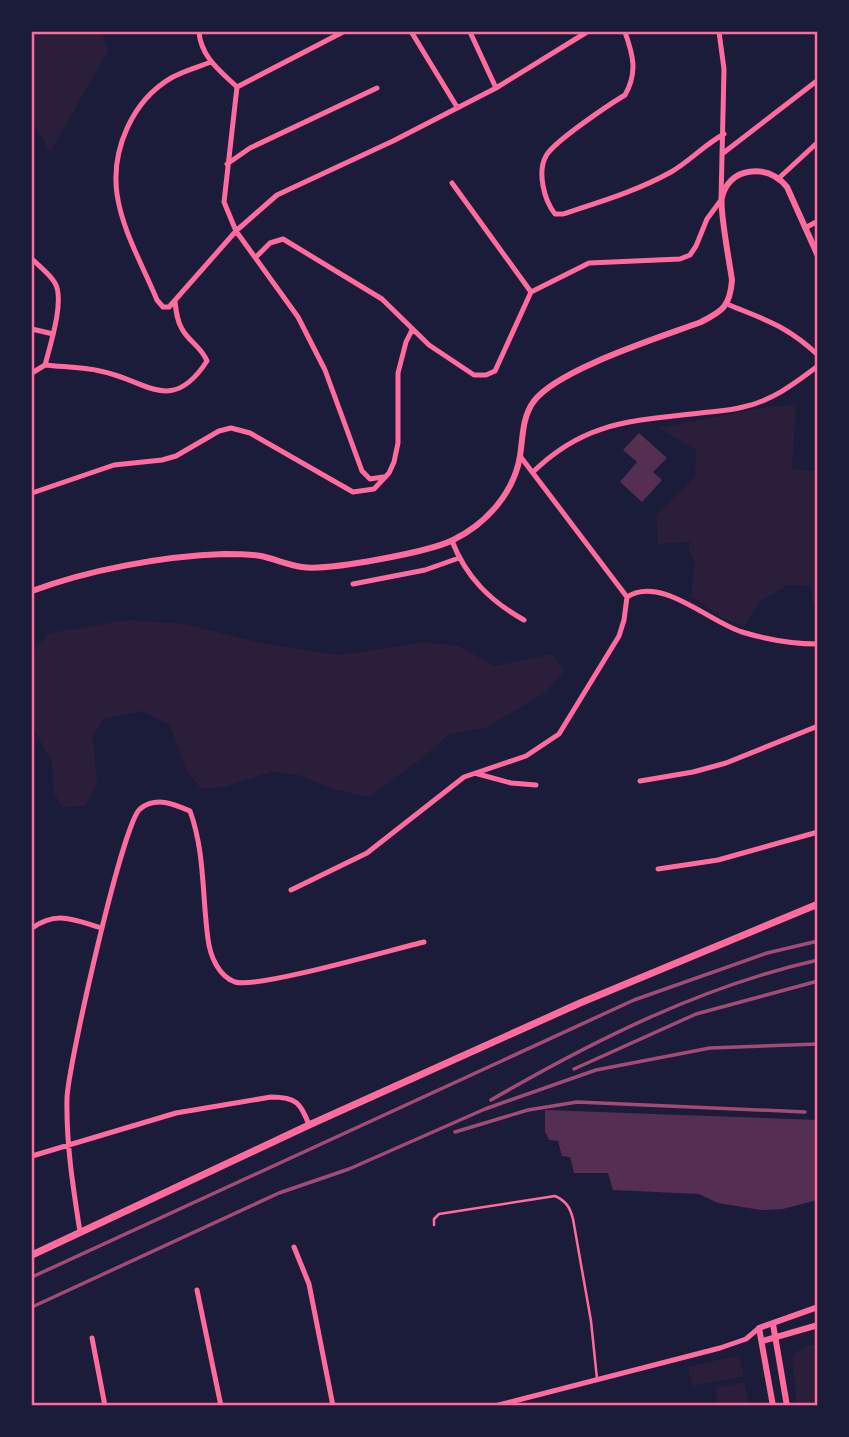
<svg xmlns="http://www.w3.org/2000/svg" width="849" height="1437" viewBox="0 0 849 1437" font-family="'Crimson Pro',serif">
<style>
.green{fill:#2a1e3b}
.building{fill:#542f53}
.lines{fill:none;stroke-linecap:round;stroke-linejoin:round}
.service{stroke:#ff6b9d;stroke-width:2.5}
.minor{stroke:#ff6b9d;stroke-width:5}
.tertiary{stroke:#ff6b9d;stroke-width:6}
.secondary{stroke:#ff6b9d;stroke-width:7}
.rail{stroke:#a44b75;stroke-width:3.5}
.neatline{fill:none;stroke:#ff6b9d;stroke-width:2.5}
</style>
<rect width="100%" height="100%" fill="#1b1b3a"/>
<path class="green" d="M 32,32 L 102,32 L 108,51 L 50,152 L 32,121 Z
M 796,405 L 792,469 L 817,471 L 817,608 L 812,602 L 811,586 L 788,585 L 760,601 L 744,627 L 721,617 L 691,596 L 695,561 L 688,550 L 690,542 L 658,544 L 656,515 L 695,477 L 696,450 L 659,428 L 760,408 Z
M 128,620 L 185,624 L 266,644 L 339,655 L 425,642 L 458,646 L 495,666 L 552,654 L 565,671 L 545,693 L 485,728 L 448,735 L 424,757 L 368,797 L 333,789 L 299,775 L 271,772 L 225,787 L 201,789 L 186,769 L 170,725 L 142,711 L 104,719 L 93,735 L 97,783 L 85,806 L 62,807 L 54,793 L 52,763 L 32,726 L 32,652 L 49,633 Z
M 817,1344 L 817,1405 L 797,1405 L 792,1359 C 797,1348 806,1346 817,1344 Z
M 735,1356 L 741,1361 L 744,1376 L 692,1386 L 688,1367 Z
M 744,1382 L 749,1405 L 718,1405 L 715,1388 Z"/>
<path class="building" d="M 639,433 L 667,458 L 653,472 L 662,480 L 642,502 L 620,482 L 637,462 L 623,450 Z
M 545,1110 L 818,1120 L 817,1200 L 783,1209 L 761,1210 L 718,1203 L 699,1194 L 613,1190 L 608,1173 L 574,1173 L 570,1157 L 562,1156 L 558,1141 L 549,1140 L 545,1131 Z"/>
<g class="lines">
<path class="service" d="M 434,1225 L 434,1219 L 439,1214 L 555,1196 C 566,1201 570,1207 573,1219 L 591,1321 L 597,1379"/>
<path class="minor" d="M 199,32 C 201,57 220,71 237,87
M 343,32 L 237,87 L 224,202 L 236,231 L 298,317 L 325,370 L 362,471 L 370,479 L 383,477
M 470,32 L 496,88
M 625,32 C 633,55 638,72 625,95 C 610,104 553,142 546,156 C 537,172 544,200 555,214 L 563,214 C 599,202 637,191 671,172 C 690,161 704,145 724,134
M 412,33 L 457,107
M 211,62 C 198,67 183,71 171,78 C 132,101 111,150 117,194 C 122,230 143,266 157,300 L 163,307 L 169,307 L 236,231 L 277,195 L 393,141 L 496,88 L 587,32
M 722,154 L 818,80
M 227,164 L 250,148 L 377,88
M 779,178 L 818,142
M 452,183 L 531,292
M 805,228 L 818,221
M 256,257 L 270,243 L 283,239 L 382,299 L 429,345 L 474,375 L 486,375 L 495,371 L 531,292 L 589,263 L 680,259 L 690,255 L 696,246 L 707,219 L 721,200 L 724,69 L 719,32
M 32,259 C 39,266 50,274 55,283 C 65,300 50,346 45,365 L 32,373
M 727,304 C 765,320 786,325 818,355
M 32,329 L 53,334
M 45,365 C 63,367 83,367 100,371 C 147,380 171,416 207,361 C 201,346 189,342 182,329 C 177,321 176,311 175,301
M 520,456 L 627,597
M 533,472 C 585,421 632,421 700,413 C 714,411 729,411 743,407 C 772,401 794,384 818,366
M 32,493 L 114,465 L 162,460 L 176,456 L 219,431 L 231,428 L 250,433 L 353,492 L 374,489 L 389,473 L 394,462 L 398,443 L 398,373 L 406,342 L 412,330
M 452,541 C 466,577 490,601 524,620
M 353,584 L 425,570 L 459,558
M 627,597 C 661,575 709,622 742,632 C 765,639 793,644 818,644
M 478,774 L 511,783 L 536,785
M 640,781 L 693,772 L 726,763 L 818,726
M 658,869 L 718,860 L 818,832
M 291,890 L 367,853 L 464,777 L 526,756 L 559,734 L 619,636 L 624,620 L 627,597
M 32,928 C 57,910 74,920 102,928
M 32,1156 L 176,1113 L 271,1097 C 296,1097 301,1103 309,1125
M 80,1232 C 73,1187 66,1143 67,1098 C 68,1066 123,822 140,809 C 156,796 174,804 190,811 C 205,852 202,896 208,939 C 210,955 218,976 235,982 C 257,989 394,949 424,942
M 294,1247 L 309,1284 L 333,1406
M 197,1290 L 221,1406
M 92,1338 L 105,1406
M 495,1406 L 720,1348 L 746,1339 L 759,1328"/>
<path class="tertiary" d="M 32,591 C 88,570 163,556 224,554 C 235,554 249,554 261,556 C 275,559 288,565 302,567 C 328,571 429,552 453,540 C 486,524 514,493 520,456 C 523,437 522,417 534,401 C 558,369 661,337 701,322 C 723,311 730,306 732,280 C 730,265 719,208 722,197 C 725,184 735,174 748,172 C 765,169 777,175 787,187 L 818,256
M 773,1324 L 787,1406
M 762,1341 L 818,1325
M 773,1406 L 759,1328 L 818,1307"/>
<path class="secondary" d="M 32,1255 L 309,1125 L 580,1003 L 818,904"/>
<path class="rail" d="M 574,1069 L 696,1014 L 818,981
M 491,1100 C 593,1041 702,986 818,960
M 455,1132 L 528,1110 L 577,1102 L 805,1112
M 32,1277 L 634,1000 L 767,953 L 818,941
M 32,1307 L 279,1193 L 349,1169 L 485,1109 L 596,1070 L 710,1048 L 818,1044"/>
</g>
<rect width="849" height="1437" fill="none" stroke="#1b1b3a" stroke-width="66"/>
<rect x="33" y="33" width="783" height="1371" class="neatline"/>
</svg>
